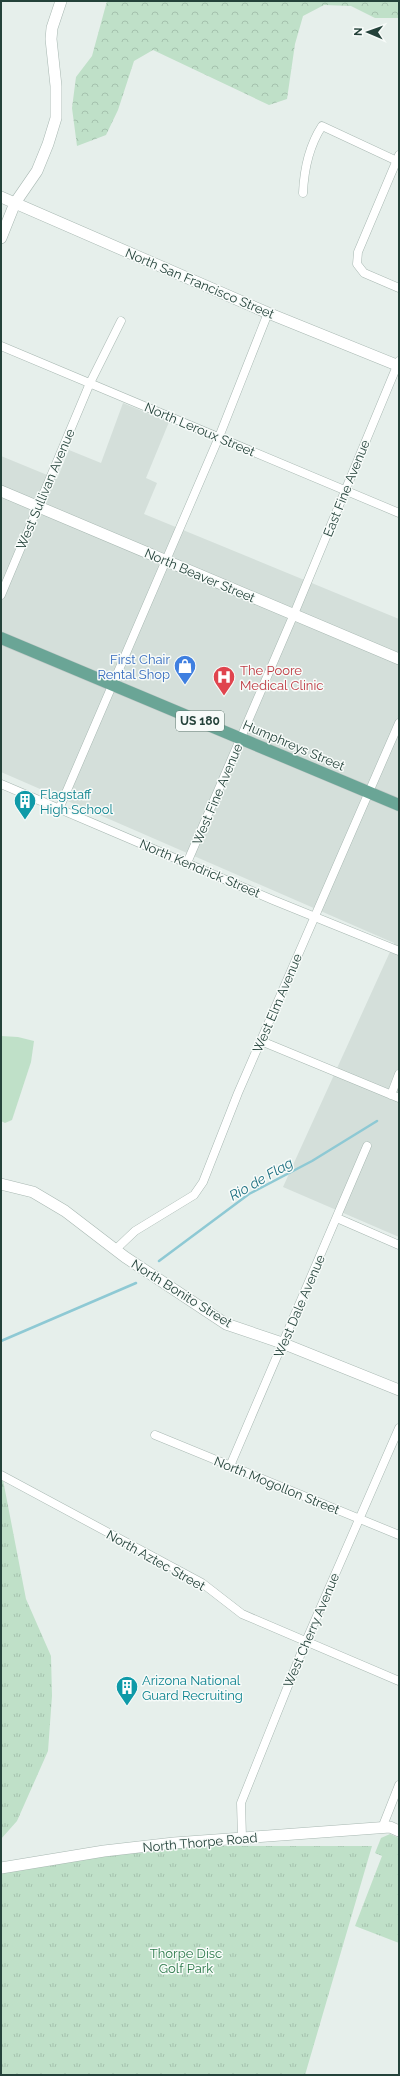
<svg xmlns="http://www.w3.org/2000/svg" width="400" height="2076" viewBox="0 0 400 2076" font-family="Raleway,sans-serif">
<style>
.built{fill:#d4dfda}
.grass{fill:#bfe0c8}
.forest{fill:url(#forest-crowns)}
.park{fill:url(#park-tufts)}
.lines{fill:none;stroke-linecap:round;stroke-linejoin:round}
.stream{stroke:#8ec9d4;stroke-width:2.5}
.minor-casing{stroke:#a8b8b2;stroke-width:9}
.tertiary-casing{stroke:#a8b8b2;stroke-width:12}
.primary-casing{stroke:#c2cac8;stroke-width:13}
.minor{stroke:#fff;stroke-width:8}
.tertiary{stroke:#fff;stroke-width:11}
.primary{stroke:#6aa596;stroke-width:12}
.labels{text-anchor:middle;stroke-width:3;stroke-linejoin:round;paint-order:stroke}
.shield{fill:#f7fbf9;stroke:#637a73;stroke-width:1}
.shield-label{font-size:12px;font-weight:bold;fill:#24423a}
.street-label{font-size:13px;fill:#24423a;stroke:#f7fbf9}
.shop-label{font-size:13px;fill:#366cbe;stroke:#f7fbf9;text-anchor:end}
.health-label{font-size:13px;fill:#be3a42;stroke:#f7fbf9;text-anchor:start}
.culture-label{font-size:13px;fill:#0d838f;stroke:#f7fbf9;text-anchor:start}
.park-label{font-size:13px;fill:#2d7a4b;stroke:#f7fbf9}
.water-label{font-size:14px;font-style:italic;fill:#1c6f80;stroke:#f7fbf9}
</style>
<defs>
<pattern id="forest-crowns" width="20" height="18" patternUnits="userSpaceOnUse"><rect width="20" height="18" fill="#bfe0c8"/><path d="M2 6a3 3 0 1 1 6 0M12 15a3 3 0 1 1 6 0" fill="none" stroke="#a4c1ad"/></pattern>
<pattern id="park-tufts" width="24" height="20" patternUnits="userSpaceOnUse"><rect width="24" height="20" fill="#bfe0c8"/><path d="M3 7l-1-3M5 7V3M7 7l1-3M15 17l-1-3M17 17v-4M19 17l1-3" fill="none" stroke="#a4c1ad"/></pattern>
</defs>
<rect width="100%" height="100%" fill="#e6efeb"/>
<path class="built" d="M 123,403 L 169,422 L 146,478 L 157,483 L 144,514 L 399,619 L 399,1237 L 283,1187 L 394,943 L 1,772 L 1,456 L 57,479 L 69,450 L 101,463 Z"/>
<path class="grass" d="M 1,1036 L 18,1037 L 34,1041 L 31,1062 L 12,1120 L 5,1123 L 1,1121 Z"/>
<path class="forest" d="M 107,1 L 399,1 L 399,18 L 375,18 L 351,6 L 324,5 L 303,16 L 295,44 L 287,99 L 269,105 L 153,50 L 134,61 L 118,110 L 106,135 L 77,146 L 72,108 L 76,77 L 92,56 Z"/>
<path class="park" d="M 1,1479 L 3,1480 L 26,1599 L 51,1656 L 52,1696 L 48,1751 L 17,1821 L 1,1839 Z
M 390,1834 L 399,1838 L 399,1943 L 355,1926 L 382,1856 L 375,1853 L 381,1838 Z
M 152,1846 L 372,1846 L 305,2075 L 1,2075 L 1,1868 Z"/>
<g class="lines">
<path class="stream" d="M 159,1261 L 249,1194 L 312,1161 L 377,1121
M 1,1341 L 136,1283"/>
<g class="minor-casing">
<path id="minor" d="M 399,155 L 358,252 L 357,264 L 364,273 L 399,288
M 303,193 C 304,170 309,146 322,126 L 399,162
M 1,346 L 399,513
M 1,595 L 90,383 L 121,321
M 1,784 L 273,900 L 399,951
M 59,809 L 219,437 L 268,313
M 187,863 L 294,614 L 399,361
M 261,1041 L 399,1098
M 391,1095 L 399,1074
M 337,1218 L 399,1245
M 115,1250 L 135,1231 L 194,1195 L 203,1182 L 238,1093 L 399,723
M 155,1435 L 399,1535
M 230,1466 L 367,1146
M 1,1475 L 202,1583 L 242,1614 L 399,1681
M 382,1828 L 399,1785
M 242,1837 L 241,1803 L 306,1641 L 399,1428"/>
</g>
<g class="tertiary-casing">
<path id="tertiary" d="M 1,197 L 268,313 L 399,366
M 1,238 L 15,203 L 37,171 L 48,144 L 56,118 L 56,86 L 51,39 L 52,28 L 61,1
M 1,491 L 399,659
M 1,1184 L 33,1192 L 65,1211 L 125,1257 L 226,1324 L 282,1343 L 399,1390
M 1,1868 L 104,1851 L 174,1843 L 390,1827 L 399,1831"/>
</g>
<g class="primary-casing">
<path id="primary" d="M 1,638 L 399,805"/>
</g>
<use href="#minor" class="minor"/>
<use href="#tertiary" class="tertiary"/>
<use href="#primary" class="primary"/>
</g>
<defs>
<g id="shop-pin" transform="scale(1.15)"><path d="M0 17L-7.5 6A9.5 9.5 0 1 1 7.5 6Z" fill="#3f7fe0" stroke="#f7fbf9"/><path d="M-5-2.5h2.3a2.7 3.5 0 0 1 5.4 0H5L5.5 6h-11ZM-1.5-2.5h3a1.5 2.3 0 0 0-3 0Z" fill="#fff"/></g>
<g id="hospital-pin" transform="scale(1.15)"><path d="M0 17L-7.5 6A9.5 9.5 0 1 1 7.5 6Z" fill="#e0444e" stroke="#f7fbf9"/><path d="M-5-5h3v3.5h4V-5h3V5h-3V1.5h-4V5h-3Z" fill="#fff"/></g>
<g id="building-pin" transform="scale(1.15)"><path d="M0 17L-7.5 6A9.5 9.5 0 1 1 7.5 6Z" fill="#0f9aa8" stroke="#f7fbf9"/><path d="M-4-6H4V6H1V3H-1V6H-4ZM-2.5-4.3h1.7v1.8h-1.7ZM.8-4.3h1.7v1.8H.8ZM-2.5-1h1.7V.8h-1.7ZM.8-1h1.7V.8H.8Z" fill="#fff"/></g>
</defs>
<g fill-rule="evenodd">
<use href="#shop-pin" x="185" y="666"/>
<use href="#hospital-pin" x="224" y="677"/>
<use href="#building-pin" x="25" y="801"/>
<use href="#building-pin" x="127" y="1687"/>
</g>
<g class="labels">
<rect class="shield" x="176" y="711" width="48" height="20" rx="3"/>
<g class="shield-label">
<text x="200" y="725">US 180</text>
</g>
<g class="street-label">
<text transform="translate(200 283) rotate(23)" y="5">North San Francisco Street</text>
<text transform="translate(200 429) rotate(23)" y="5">North Leroux Street</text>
<text transform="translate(346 488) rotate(-68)" y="5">East Fine Avenue</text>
<text transform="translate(45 489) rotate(-67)" y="5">West Sullivan Avenue</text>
<text transform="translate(200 575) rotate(23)" y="5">North Beaver Street</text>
<text transform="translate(294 745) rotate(23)" y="5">Humphreys Street</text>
<text transform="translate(217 794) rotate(-67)" y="5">West Fine Avenue</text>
<text transform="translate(200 868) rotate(23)" y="5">North Kendrick Street</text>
<text transform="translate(277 1003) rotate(-67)" y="5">West Elm Avenue</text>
<text transform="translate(182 1293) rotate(32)" y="5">North Bonito Street</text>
<text transform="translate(299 1306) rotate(-67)" y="5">West Dale Avenue</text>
<text transform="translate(277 1485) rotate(22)" y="5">North Mogollon Street</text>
<text transform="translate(156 1560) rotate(29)" y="5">North Aztec Street</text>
<text transform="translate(311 1630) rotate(-67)" y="5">West Cherry Avenue</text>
<text transform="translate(200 1842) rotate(-5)" y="5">North Thorpe Road</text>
</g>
<g class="shop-label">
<text x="170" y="664">First Chair<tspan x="170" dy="15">Rental Shop</tspan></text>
</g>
<g class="health-label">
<text x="240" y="675">The Poore<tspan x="240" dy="15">Medical Clinic</tspan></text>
</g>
<g class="culture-label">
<text x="40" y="799">Flagstaff<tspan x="40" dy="15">High School</tspan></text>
<text x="142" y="1685">Arizona National<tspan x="142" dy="15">Guard Recruiting</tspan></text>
</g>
<g class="park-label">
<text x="186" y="1958">Thorpe Disc<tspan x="186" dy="15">Golf Park</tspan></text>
</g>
<g class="water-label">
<text transform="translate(261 1179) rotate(-30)" y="5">Rio de Flag</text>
</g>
</g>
<rect width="400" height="2076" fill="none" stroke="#24423a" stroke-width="4"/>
<g transform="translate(368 32) rotate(272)" stroke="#f7fbf9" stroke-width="3" paint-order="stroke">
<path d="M0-3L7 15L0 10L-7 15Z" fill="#24423a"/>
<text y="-6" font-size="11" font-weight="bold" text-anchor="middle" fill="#24423a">N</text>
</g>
</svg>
